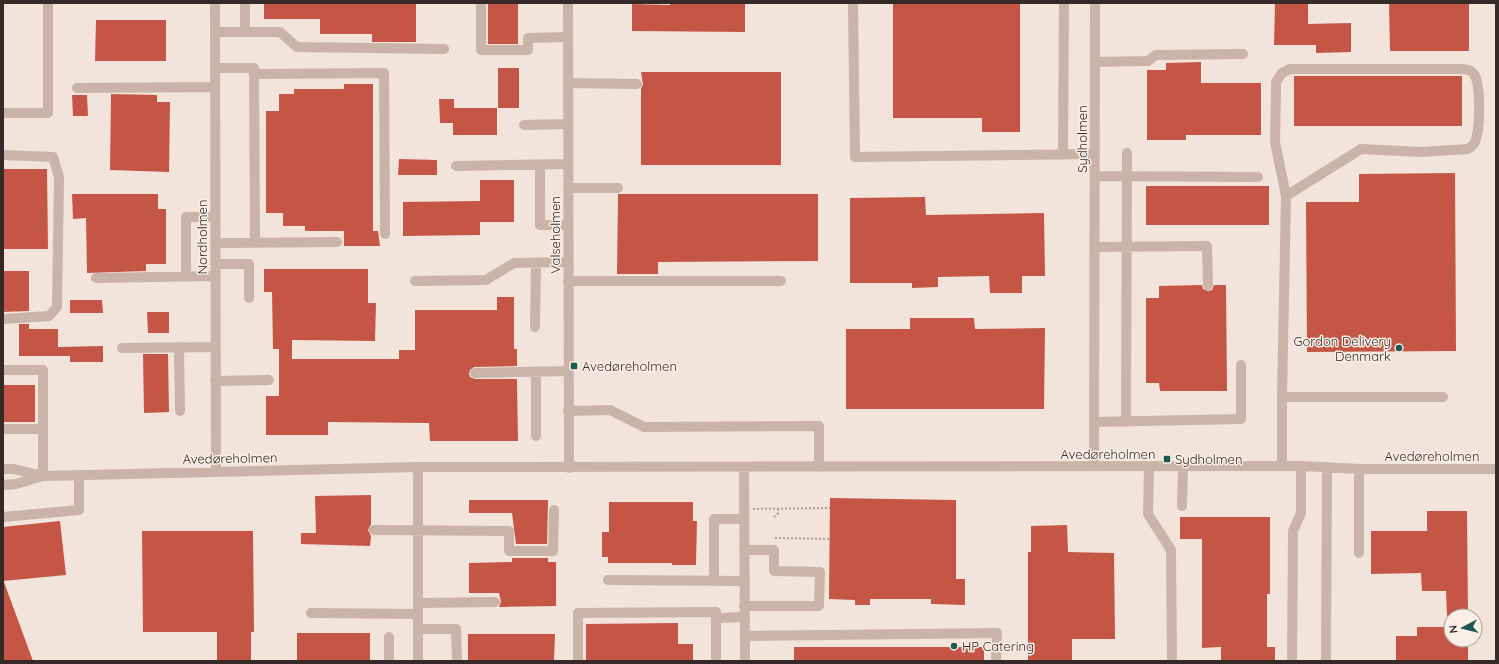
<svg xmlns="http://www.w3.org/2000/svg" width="1499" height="664" viewBox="0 0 1499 664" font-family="Quicksand,sans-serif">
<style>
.building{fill:#c55646}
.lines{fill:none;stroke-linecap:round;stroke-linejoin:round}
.path{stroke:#b59d91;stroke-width:2;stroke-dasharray:2 2;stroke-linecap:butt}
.minor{stroke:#cab3a7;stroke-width:10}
.poi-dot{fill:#1d5754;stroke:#f9efe7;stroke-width:1.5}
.labels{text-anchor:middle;stroke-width:3;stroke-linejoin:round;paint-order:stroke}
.street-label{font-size:13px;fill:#362a28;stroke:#f9efe7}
.poi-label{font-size:13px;fill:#362a28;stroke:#f9efe7;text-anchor:start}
</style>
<rect width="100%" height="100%" fill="#f2e4db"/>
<path class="building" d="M 264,3 L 416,3 L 416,42 L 372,42 L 372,34 L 320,34 L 320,19 L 264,19 Z
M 488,3 L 518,3 L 518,44 L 488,44 Z
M 670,3 L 745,3 L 745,32 L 632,31 L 632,4 L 670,5 Z
M 893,3 L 1020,3 L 1020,132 L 982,132 L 982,118 L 893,118 Z
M 1275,3 L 1308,3 L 1308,24 L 1351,23 L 1351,52 L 1316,53 L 1316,45 L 1274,45 Z
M 1389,3 L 1469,3 L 1469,51 L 1390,51 Z
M 96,20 L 166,20 L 166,61 L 95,61 Z
M 1201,62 L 1201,83 L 1261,83 L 1261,135 L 1186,135 L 1186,140 L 1147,140 L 1147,70 L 1166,70 L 1166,63 Z
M 498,68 L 519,68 L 519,108 L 498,108 Z
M 641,72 L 781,72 L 781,165 L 641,165 L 641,89 L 643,84 Z
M 1294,76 L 1462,76 L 1462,126 L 1294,126 Z
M 344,84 L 373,84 L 373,231 L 378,231 L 380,246 L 344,246 L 344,231 L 305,231 L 305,226 L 283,226 L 283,213 L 266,213 L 266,111 L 279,111 L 279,94 L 294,94 L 294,89 L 344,89 Z
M 111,94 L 157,95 L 157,102 L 170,102 L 169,172 L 110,170 Z
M 72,95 L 87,95 L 88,116 L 73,116 Z
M 439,99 L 454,99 L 454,108 L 497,108 L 497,135 L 453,135 L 453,123 L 440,123 Z
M 399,159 L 437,160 L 437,175 L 398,175 Z
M 3,169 L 47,169 L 48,249 L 3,249 Z
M 1455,173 L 1456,351 L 1307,352 L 1306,202 L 1359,202 L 1359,174 Z
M 480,180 L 514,180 L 514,222 L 480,222 L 480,235 L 403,236 L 403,202 L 480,201 Z
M 1146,186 L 1269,186 L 1269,225 L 1146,225 Z
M 72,194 L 158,194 L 158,209 L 166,209 L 166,264 L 146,264 L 146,271 L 87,273 L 86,218 L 73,219 Z
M 618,194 L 818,194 L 818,261 L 658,262 L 658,274 L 617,274 Z
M 925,197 L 926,215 L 1044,213 L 1045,276 L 1022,276 L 1022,293 L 990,293 L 989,276 L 938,277 L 938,287 L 912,288 L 912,283 L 850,283 L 850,198 Z
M 264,269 L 368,269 L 368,303 L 376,303 L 375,341 L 292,340 L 292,359 L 399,359 L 399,350 L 415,350 L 415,310 L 497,310 L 497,297 L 514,297 L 514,349 L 517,349 L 517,366 L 474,367 L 470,370 L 469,374 L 470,377 L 475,379 L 517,379 L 518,441 L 430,441 L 429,423 L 328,422 L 328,435 L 266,435 L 266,396 L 279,396 L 279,349 L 273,349 L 272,292 L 264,292 Z
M 3,271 L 29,271 L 29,311 L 3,312 Z
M 1202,285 L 1203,289 L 1208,291 L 1212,290 L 1214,285 L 1226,285 L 1227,391 L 1160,391 L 1159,383 L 1146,383 L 1146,298 L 1159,298 L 1159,286 Z
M 70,300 L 102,300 L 103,313 L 70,313 Z
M 147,312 L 169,312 L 169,333 L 148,333 Z
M 910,318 L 974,318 L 975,329 L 1045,328 L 1044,409 L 846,409 L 846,329 L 910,329 Z
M 19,324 L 29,324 L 29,329 L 58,329 L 58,347 L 103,346 L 103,362 L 70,362 L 70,356 L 19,356 Z
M 143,354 L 168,354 L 169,412 L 144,413 Z
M 3,385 L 35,385 L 35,422 L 3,422 Z
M 371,495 L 371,524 L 368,530 L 371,536 L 370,546 L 301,544 L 301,533 L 316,533 L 315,496 Z
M 830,498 L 956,500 L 956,579 L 965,579 L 965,605 L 931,604 L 931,599 L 870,599 L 870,605 L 855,605 L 855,600 L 829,599 Z
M 469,500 L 548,500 L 547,544 L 516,544 L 512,513 L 469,513 Z
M 609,502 L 693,502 L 693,521 L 697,521 L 696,565 L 672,565 L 672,563 L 608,563 L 608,557 L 602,557 L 602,532 L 609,532 Z
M 1427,511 L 1467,511 L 1468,616 L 1447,616 L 1446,591 L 1422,591 L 1421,573 L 1371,574 L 1371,531 L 1427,531 Z
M 1180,517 L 1270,517 L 1270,594 L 1267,594 L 1267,647 L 1275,647 L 1275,661 L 1221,661 L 1221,647 L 1202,648 L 1202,539 L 1180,539 Z
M 60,521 L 66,575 L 3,581 L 3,527 Z
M 1067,525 L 1068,552 L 1114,553 L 1115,639 L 1072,639 L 1072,661 L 1028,661 L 1028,552 L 1031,552 L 1031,526 Z
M 142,531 L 253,531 L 254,632 L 251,632 L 251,661 L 217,661 L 217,632 L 143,632 Z
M 512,558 L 548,558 L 548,562 L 556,562 L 556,606 L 499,607 L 501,602 L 499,593 L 469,593 L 469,563 L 512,562 Z
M 3,582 L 4,582 L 33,661 L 3,661 Z
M 678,623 L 678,644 L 693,644 L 693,661 L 586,661 L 586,624 Z
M 1417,627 L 1451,627 L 1451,640 L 1468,640 L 1468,661 L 1396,661 L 1396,636 L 1417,636 Z
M 297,633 L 370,633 L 370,661 L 297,661 Z
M 468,634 L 555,634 L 554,661 L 468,661 Z
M 794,647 L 984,647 L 984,661 L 794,661 Z"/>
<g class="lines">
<path class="path" d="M 753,509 L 830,508
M 774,517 L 778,513 L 778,509
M 775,538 L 830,539"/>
<path class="minor" d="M 215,3 L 216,471
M 245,3 L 245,32 L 280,32 L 297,47 L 444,49
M 481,3 L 481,50 L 528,50 L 528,38 L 568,37
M 568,3 L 569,468
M 853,3 L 855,157 L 1095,154
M 215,32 L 245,32
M 1095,62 L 1148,61 L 1156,55 L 1243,54
M 215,68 L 254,68 L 255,243
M 254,74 L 384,73 L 385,234
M 568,83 L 637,84
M 77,88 L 215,87
M 3,113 L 48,113 L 48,3
M 524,125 L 568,124
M 3,155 L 53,157 L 59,177 L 57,307 L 49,316 L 3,319
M 1063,155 L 1064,3
M 540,165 L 540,225 L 568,225
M 456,166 L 568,164
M 1095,176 L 1258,177
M 568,188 L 618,188
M 215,243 L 337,242
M 1095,247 L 1207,246 L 1208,285
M 215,264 L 249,264 L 249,298
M 186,276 L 186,217 L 215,217
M 96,278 L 215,276
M 415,281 L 486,280 L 514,263 L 568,262
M 568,281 L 781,281
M 535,327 L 536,263
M 179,347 L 180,411
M 122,348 L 215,347
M 3,370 L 43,370 L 43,476
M 475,373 L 568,371
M 215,381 L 269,380
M 1282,397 L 1286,196 L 1361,149 L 1421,152 L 1468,149 C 1469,148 1471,147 1473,145 C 1481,135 1481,85 1474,74 C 1470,69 1465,69 1459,69 L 1290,69 L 1282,73 L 1276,82 L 1276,91 L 1275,142 L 1286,196
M 568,411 L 610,410 L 644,427 L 819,426 L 819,467
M 1094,422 L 1241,419 L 1241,365
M 1126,422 L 1127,153
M 3,429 L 43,429
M 536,436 L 536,372
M 1094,466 L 1095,3
M 1282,466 L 1282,397 L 1443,397
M 418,467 L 418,661
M 744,467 L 745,661
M 1149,467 L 1148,514 L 1171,550 L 1172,661
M 3,469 L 14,469 L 43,476 L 418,467 L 1301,466 L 1359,469 L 1496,469
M 3,485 L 16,484 L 43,476
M 1182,506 L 1183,467
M 3,517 L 79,510 L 79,475
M 374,530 L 509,531 L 509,551 L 553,551 L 554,510
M 744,550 L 774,550 L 774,571 L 820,572 L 819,606 L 744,606
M 1359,553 L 1359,469
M 608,580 L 744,581
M 714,581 L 714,519 L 744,519
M 418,603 L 495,602
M 311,613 L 418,614
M 716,618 L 745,617
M 418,629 L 456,629 L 457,661
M 745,636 L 997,633 L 996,661
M 389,661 L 389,637
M 578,661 L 578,613 L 716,612 L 716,661
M 1292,661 L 1293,531 L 1301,513 L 1301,466
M 1326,661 L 1327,467"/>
</g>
<g class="poi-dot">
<circle cx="1399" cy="348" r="4"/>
<rect x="570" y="362" width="8" height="8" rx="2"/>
<rect x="1163" y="455" width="8" height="8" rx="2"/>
<circle cx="954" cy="646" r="4"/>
</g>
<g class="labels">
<g class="street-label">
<text transform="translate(1082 139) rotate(-90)" y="5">Sydholmen</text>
<text transform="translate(555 235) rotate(-90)" y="5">Valseholmen</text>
<text transform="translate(202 237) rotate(-90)" y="5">Nordholmen</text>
<text x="1108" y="459">Avedøreholmen</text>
<text x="1432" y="461">Avedøreholmen</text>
<text transform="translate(230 458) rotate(-1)" y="5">Avedøreholmen</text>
</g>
<g class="poi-label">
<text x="1391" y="346" text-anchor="end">Gordon Delivery<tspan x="1391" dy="15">Denmark</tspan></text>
<text x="582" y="371">Avedøreholmen</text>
<text x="1175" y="464">Sydholmen</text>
<text x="962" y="651">HP Catering</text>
</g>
</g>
<rect width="1499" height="664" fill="none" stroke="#362a28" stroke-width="8"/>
<g transform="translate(1463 628) rotate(263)"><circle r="19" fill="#f9efe7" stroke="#aba09b"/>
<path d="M0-3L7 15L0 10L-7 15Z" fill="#1d5754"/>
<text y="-6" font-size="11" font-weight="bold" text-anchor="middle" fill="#362a28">N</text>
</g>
</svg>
